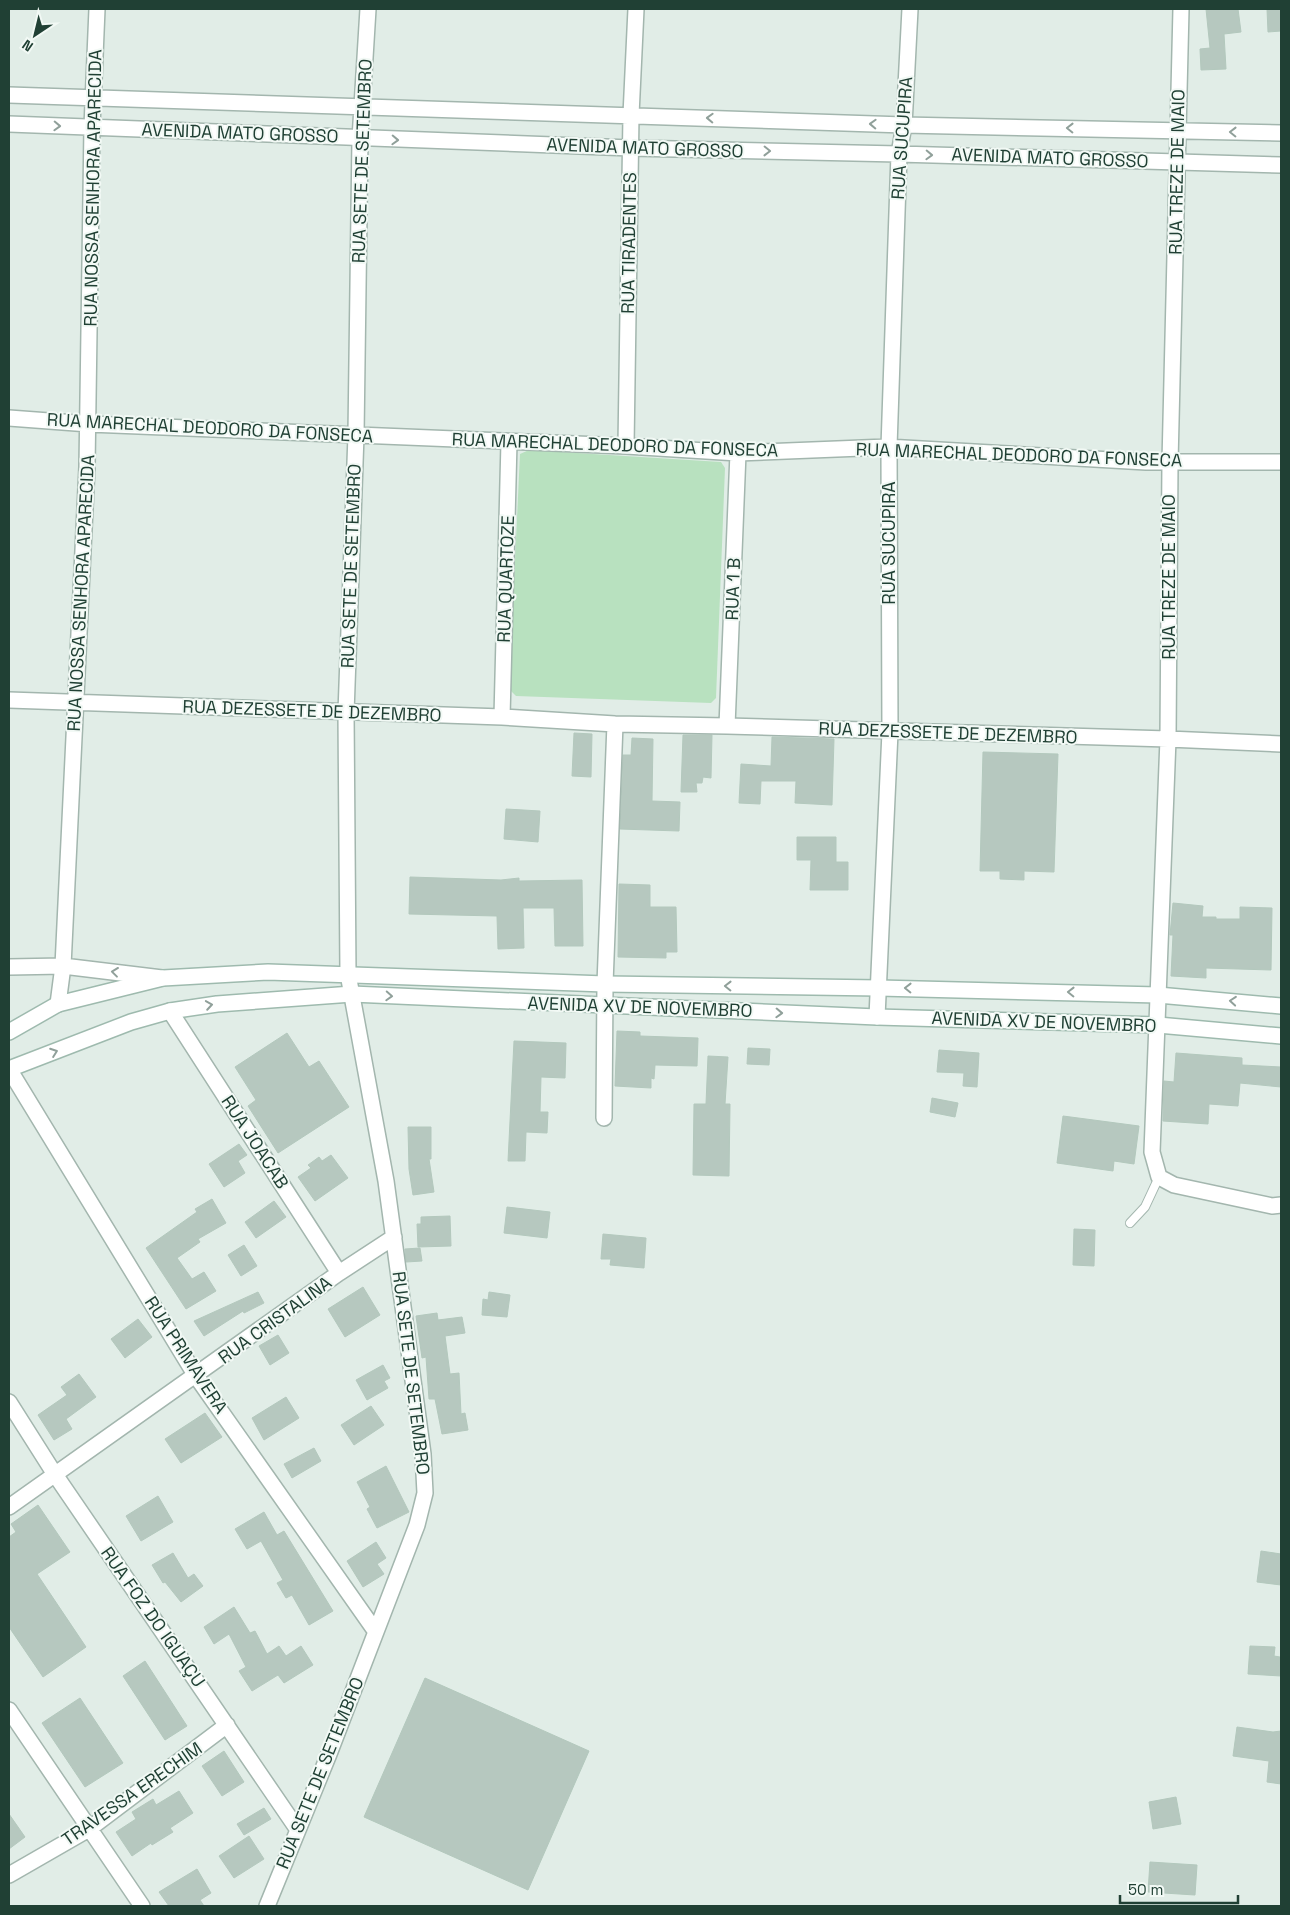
<svg xmlns="http://www.w3.org/2000/svg" width="1290" height="1915" viewBox="0 0 1290 1915" font-family="'Space Grotesk',sans-serif">
<style>
.green{fill:#b8e1bf}
.building{fill:#b6c8bf;stroke:#b3c8bd}
.lines{fill:none;stroke-linecap:round;stroke-linejoin:round}
.lane-casing{stroke:#a3b6ae;stroke-width:10}
.street-casing{stroke:#a3b6ae;stroke-width:18}
.secondary-casing{stroke:#9ebaae;stroke-width:18}
.lane{stroke:#fff;stroke-width:8}
.street{stroke:#fff;stroke-width:15}
.secondary{stroke:#fff;stroke-width:15}
.oneway{stroke:#90a09a}
.labels{text-anchor:middle;stroke-width:4;stroke-linejoin:round;paint-order:stroke}
.street-label{font-size:18px;fill:#204034;stroke:#f2f9f5}
</style>
<rect width="100%" height="100%" fill="#e1ede7"/>
<path class="green" d="M 529,450 L 721,462 L 725,468 L 716,698 L 711,703 L 516,696 L 509,689 L 520,454 Z"/>
<path class="building" d="M 1206,9 L 1238,9 L 1241,32 L 1224,34 L 1226,69 L 1201,70 L 1200,49 L 1210,48 Z
M 1267,9 L 1281,9 L 1281,31 L 1268,32 Z
M 574,733 L 592,734 L 591,777 L 572,776 Z
M 683,735 L 712,735 L 711,778 L 703,777 L 702,783 L 696,783 L 697,792 L 681,792 Z
M 772,737 L 834,739 L 832,805 L 795,803 L 796,781 L 761,781 L 760,804 L 739,803 L 741,764 L 771,766 Z
M 632,738 L 653,739 L 652,801 L 680,802 L 679,831 L 620,829 L 623,755 L 631,755 Z
M 983,752 L 1058,754 L 1054,872 L 1024,871 L 1024,880 L 1000,879 L 1000,871 L 980,871 Z
M 506,809 L 540,811 L 538,842 L 504,839 Z
M 797,837 L 836,837 L 836,862 L 848,862 L 848,890 L 810,890 L 811,860 L 797,860 Z
M 410,877 L 501,880 L 519,878 L 519,881 L 582,880 L 583,946 L 555,946 L 554,908 L 523,908 L 524,948 L 498,949 L 497,916 L 409,914 Z
M 619,884 L 650,885 L 650,907 L 676,907 L 677,952 L 666,952 L 666,958 L 618,957 Z
M 1173,903 L 1203,906 L 1202,917 L 1216,917 L 1216,919 L 1240,919 L 1240,907 L 1272,908 L 1271,970 L 1206,968 L 1206,978 L 1171,976 L 1173,935 L 1170,935 Z
M 617,1031 L 640,1032 L 640,1036 L 698,1038 L 697,1066 L 655,1065 L 654,1079 L 651,1078 L 651,1088 L 615,1086 Z
M 287,1033 L 309,1067 L 319,1061 L 349,1107 L 278,1153 L 248,1106 L 256,1100 L 235,1067 Z
M 514,1041 L 566,1043 L 565,1078 L 541,1077 L 540,1112 L 548,1112 L 547,1133 L 526,1132 L 525,1161 L 508,1161 Z
M 748,1048 L 770,1049 L 769,1065 L 747,1064 Z
M 939,1050 L 979,1053 L 977,1087 L 963,1086 L 964,1073 L 937,1072 Z
M 1176,1053 L 1242,1058 L 1242,1065 L 1281,1067 L 1281,1087 L 1240,1083 L 1238,1106 L 1209,1104 L 1208,1124 L 1163,1121 L 1164,1081 L 1174,1082 Z
M 708,1056 L 728,1057 L 725,1104 L 730,1104 L 729,1176 L 693,1175 L 694,1104 L 706,1104 Z
M 932,1098 L 958,1103 L 955,1117 L 930,1112 Z
M 1063,1116 L 1139,1126 L 1134,1164 L 1114,1161 L 1113,1171 L 1057,1163 Z
M 408,1127 L 431,1127 L 431,1159 L 429,1159 L 434,1192 L 413,1195 L 409,1169 Z
M 239,1144 L 247,1155 L 238,1161 L 245,1173 L 224,1187 L 209,1164 Z
M 331,1155 L 348,1178 L 315,1201 L 298,1177 L 311,1168 L 308,1165 L 319,1157 L 322,1161 Z
M 212,1199 L 226,1223 L 198,1239 L 200,1242 L 177,1258 L 192,1279 L 204,1272 L 216,1291 L 186,1309 L 146,1248 L 197,1212 L 195,1209 Z
M 274,1201 L 286,1217 L 256,1238 L 245,1222 Z
M 507,1207 L 550,1212 L 547,1238 L 504,1233 Z
M 450,1216 L 451,1246 L 418,1247 L 417,1224 L 421,1224 L 421,1217 Z
M 1074,1229 L 1095,1230 L 1094,1266 L 1073,1265 Z
M 603,1234 L 646,1238 L 644,1268 L 610,1265 L 611,1259 L 601,1259 Z
M 244,1245 L 257,1266 L 241,1276 L 228,1255 Z
M 420,1248 L 422,1261 L 406,1262 L 405,1249 Z
M 363,1287 L 380,1315 L 345,1337 L 328,1309 Z
M 258,1292 L 264,1303 L 244,1313 L 243,1311 L 204,1336 L 194,1321 Z
M 489,1292 L 510,1295 L 507,1317 L 482,1315 L 483,1299 L 488,1300 Z
M 437,1313 L 438,1320 L 462,1317 L 465,1333 L 445,1336 L 450,1374 L 459,1373 L 461,1414 L 465,1413 L 468,1430 L 442,1434 L 435,1399 L 429,1399 L 426,1357 L 422,1358 L 416,1316 Z
M 138,1319 L 152,1337 L 125,1358 L 111,1339 Z
M 278,1335 L 289,1353 L 270,1365 L 259,1346 Z
M 383,1365 L 390,1378 L 384,1381 L 388,1388 L 367,1400 L 356,1380 Z
M 79,1374 L 96,1397 L 66,1419 L 72,1429 L 54,1440 L 38,1415 L 67,1395 L 61,1387 Z
M 286,1397 L 299,1418 L 264,1440 L 252,1418 Z
M 371,1406 L 384,1425 L 354,1445 L 341,1425 Z
M 205,1413 L 222,1437 L 181,1463 L 165,1439 Z
M 314,1448 L 321,1461 L 292,1478 L 284,1464 Z
M 386,1466 L 409,1512 L 377,1528 L 367,1509 L 370,1507 L 357,1482 Z
M 158,1496 L 173,1522 L 141,1541 L 126,1516 Z
M 38,1505 L 70,1552 L 37,1574 L 86,1647 L 43,1677 L 9,1627 L 9,1537 L 16,1532 L 11,1524 Z
M 264,1512 L 277,1535 L 284,1531 L 333,1611 L 309,1625 L 292,1595 L 286,1598 L 277,1583 L 283,1580 L 261,1541 L 247,1549 L 235,1529 Z
M 376,1542 L 386,1558 L 377,1564 L 384,1574 L 363,1587 L 347,1561 Z
M 1261,1551 L 1281,1554 L 1281,1585 L 1257,1582 Z
M 173,1553 L 188,1578 L 194,1574 L 203,1586 L 181,1602 L 165,1582 L 163,1583 L 152,1565 Z
M 234,1607 L 250,1633 L 255,1631 L 267,1654 L 279,1646 L 286,1656 L 301,1646 L 313,1665 L 284,1683 L 278,1675 L 252,1691 L 239,1671 L 246,1667 L 229,1634 L 214,1644 L 204,1627 Z
M 1250,1646 L 1275,1647 L 1274,1656 L 1280,1657 L 1281,1676 L 1248,1674 Z
M 145,1661 L 187,1726 L 165,1740 L 123,1676 Z
M 425,1678 L 589,1751 L 528,1890 L 364,1817 Z
M 80,1698 L 123,1763 L 85,1787 L 42,1723 Z
M 1237,1727 L 1273,1732 L 1281,1731 L 1281,1784 L 1267,1782 L 1269,1761 L 1233,1756 Z
M 224,1751 L 244,1782 L 222,1796 L 202,1766 Z
M 179,1791 L 193,1813 L 170,1828 L 173,1832 L 152,1845 L 151,1843 L 132,1856 L 116,1832 L 136,1819 L 132,1812 L 153,1799 L 156,1805 Z
M 1176,1797 L 1181,1824 L 1153,1829 L 1149,1802 Z
M 264,1808 L 271,1819 L 244,1835 L 237,1824 Z
M 9,1814 L 25,1837 L 9,1849 Z
M 249,1836 L 264,1859 L 234,1878 L 219,1856 Z
M 1150,1862 L 1197,1865 L 1195,1895 L 1148,1892 Z
M 197,1869 L 211,1893 L 200,1900 L 204,1906 L 169,1906 L 159,1892 Z"/>
<g class="lines">
<g class="lane-casing">
<path id="lane" d="M 1130,1223 L 1145,1207 L 1159,1177"/>
</g>
<g class="street-casing">
<path id="street" d="M 1181,9 L 1170,462 L 1168,739 L 1152,1152 L 1159,1177 L 1174,1185 L 1272,1206 L 1281,1205
M 9,95 L 904,125 L 1281,133
M 9,124 L 631,148 L 899,154 L 1281,165
M 9,418 L 89,424 L 626,446 L 738,453 L 887,447 L 1146,462 L 1281,462
M 626,446 L 631,115 L 636,9
M 9,700 L 502,717 L 615,724 L 727,726 L 1168,739 L 1281,744
M 502,717 L 509,442
M 727,726 L 738,453
M 9,967 L 63,966 L 162,978
M 58,1004 L 63,966 L 87,467 L 92,127 L 97,9
M 170,1011 L 339,1273
M 877,1017 L 890,732 L 889,447 L 899,154 L 904,125 L 910,9
M 9,1069 L 196,1376 L 376,1632
M 604,1118 L 605,984 L 615,724
M 9,1402 L 54,1473 L 298,1830
M 9,1507 L 339,1273 L 394,1237
M 9,1710 L 142,1906
M 9,1875 L 89,1829 L 227,1725
M 267,1906 L 329,1754 L 417,1525 L 425,1493 L 423,1454 L 386,1181 L 348,974 L 346,713 L 356,435 L 360,139 L 368,9"/>
</g>
<g class="secondary-casing">
<path id="secondary" d="M 9,1032 L 58,1004 L 163,978 L 268,972 L 605,984 L 879,988 L 1158,995 L 1281,1006
M 9,1069 L 131,1022 L 170,1011 L 217,1004 L 352,994 L 877,1017 L 1158,1025 L 1281,1036"/>
</g>
<use href="#lane" class="lane"/>
<use href="#street" class="street"/>
<use href="#secondary" class="secondary"/>
</g>
<defs><path id="oneway-chevron" d="M-2-3.5L2.5 0L-2 3.5" fill="none" stroke-width="1.6" stroke-linecap="round" stroke-linejoin="round" transform="scale(1.25)"/></defs>
<g class="oneway">
<use href="#oneway-chevron" transform="translate(710 118) rotate(-178)"/>
<use href="#oneway-chevron" transform="translate(873 124) rotate(-178)"/>
<use href="#oneway-chevron" transform="translate(57 126) rotate(2)"/>
<use href="#oneway-chevron" transform="translate(1070 128) rotate(-179)"/>
<use href="#oneway-chevron" transform="translate(1233 132) rotate(-179)"/>
<use href="#oneway-chevron" transform="translate(395 140) rotate(2)"/>
<use href="#oneway-chevron" transform="translate(767 151) rotate(1)"/>
<use href="#oneway-chevron" transform="translate(929 155) rotate(2)"/>
<use href="#oneway-chevron" transform="translate(115 972) rotate(-173)"/>
<use href="#oneway-chevron" transform="translate(728 986) rotate(-179)"/>
<use href="#oneway-chevron" transform="translate(908 988) rotate(-179)"/>
<use href="#oneway-chevron" transform="translate(1071 992) rotate(-179)"/>
<use href="#oneway-chevron" transform="translate(389 996) rotate(3)"/>
<use href="#oneway-chevron" transform="translate(1233 1001) rotate(-175)"/>
<use href="#oneway-chevron" transform="translate(209 1005) rotate(-9)"/>
<use href="#oneway-chevron" transform="translate(779 1013) rotate(2)"/>
<use href="#oneway-chevron" transform="translate(54 1052) rotate(-20)"/>
</g>
<g class="labels">
<g class="street-label">
<text transform="translate(240 133) rotate(2)" y="6">AVENIDA MATO GROSSO</text>
<text transform="translate(902 138) rotate(-86)" y="6">RUA SUCUPIRA</text>
<text transform="translate(645 148) rotate(2)" y="6">AVENIDA MATO GROSSO</text>
<text transform="translate(1050 158) rotate(2)" y="6">AVENIDA MATO GROSSO</text>
<text transform="translate(362 161) rotate(-88)" y="6">RUA SETE DE SETEMBRO</text>
<text transform="translate(1177 172) rotate(-89)" y="6">RUA TREZE DE MAIO</text>
<text transform="translate(93 188) rotate(-89)" y="6">RUA NOSSA SENHORA APARECIDA</text>
<text transform="translate(629 243) rotate(-89)" y="6">RUA TIRADENTES</text>
<text transform="translate(210 428) rotate(3)" y="6">RUA MARECHAL DEODORO DA FONSECA</text>
<text transform="translate(615 445) rotate(2)" y="6">RUA MARECHAL DEODORO DA FONSECA</text>
<text transform="translate(1019 455) rotate(2)" y="6">RUA MARECHAL DEODORO DA FONSECA</text>
<text transform="translate(889 543) rotate(-90)" y="6">RUA SUCUPIRA</text>
<text transform="translate(351 566) rotate(-88)" y="6">RUA SETE DE SETEMBRO</text>
<text transform="translate(1169 577) rotate(-90)" y="6">RUA TREZE DE MAIO</text>
<text transform="translate(506 579) rotate(-88)" y="6">RUA QUARTOZE</text>
<text transform="translate(733 589) rotate(-88)" y="6">RUA 1 B</text>
<text transform="translate(81 593) rotate(-87)" y="6">RUA NOSSA SENHORA APARECIDA</text>
<text transform="translate(312 711) rotate(2)" y="6">RUA DEZESSETE DE DEZEMBRO</text>
<text transform="translate(948 733) rotate(2)" y="6">RUA DEZESSETE DE DEZEMBRO</text>
<text transform="translate(640 1007) rotate(2)" y="6">AVENIDA XV DE NOVEMBRO</text>
<text transform="translate(1044 1022) rotate(2)" y="6">AVENIDA XV DE NOVEMBRO</text>
<text transform="translate(255 1142) rotate(57)" y="6">RUA JOACAB</text>
<text transform="translate(275 1320) rotate(-36)" y="6">RUA CRISTALINA</text>
<text transform="translate(186 1355) rotate(57)" y="6">RUA PRIMAVERA</text>
<text transform="translate(411 1373) rotate(83)" y="6">RUA SETE DE SETEMBRO</text>
<text transform="translate(153 1617) rotate(55)" y="6">RUA FOZ DO IGUAÇU</text>
<text transform="translate(320 1773) rotate(-68)" y="6">RUA SETE DE SETEMBRO</text>
<text transform="translate(132 1794) rotate(-35)" y="6">TRAVESSA ERECHIM</text>
</g>
</g>
<rect width="1290" height="1915" fill="none" stroke="#204034" stroke-width="20"/>
<g transform="translate(35 35) rotate(215)" stroke="#f2f9f5" stroke-width="4" paint-order="stroke">
<path d="M0-4L9 19L0 12L-9 19Z" fill="#204034"/>
<text y="-8" font-size="14" font-weight="bold" text-anchor="middle" fill="#204034">N</text>
</g>
<path d="M1120 1895v8h118v-8" fill="none" stroke="#204034" stroke-width="2.5"/>
<text x="1128" y="1895" font-size="15" fill="#204034" stroke="#f2f9f5" stroke-width="4" paint-order="stroke">50 m</text>
</svg>
